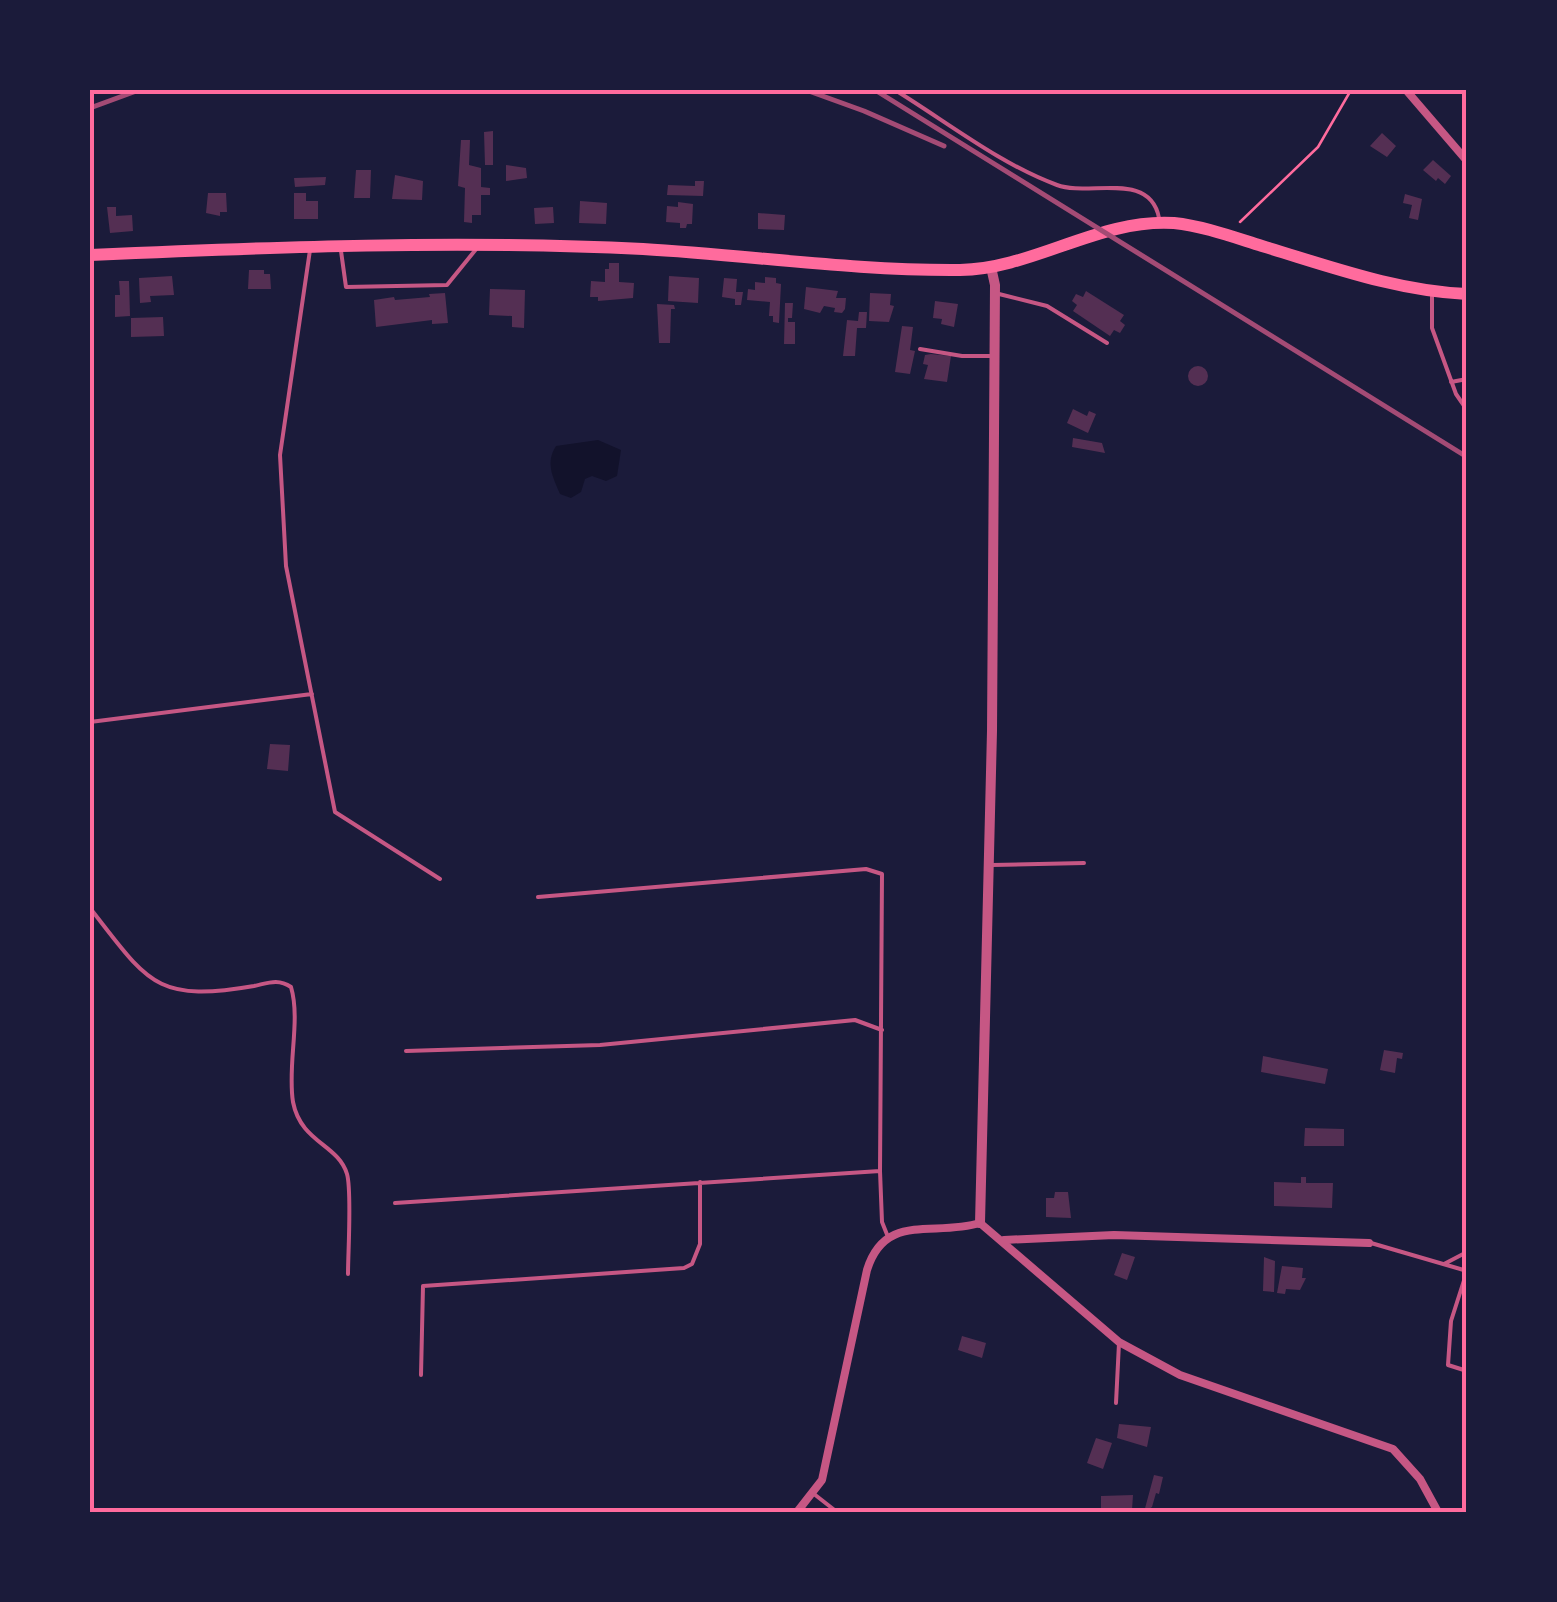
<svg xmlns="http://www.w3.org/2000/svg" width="1557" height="1602" viewBox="0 0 1557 1602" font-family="Lato,sans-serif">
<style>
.water{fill:#12122b}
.building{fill:#542f53}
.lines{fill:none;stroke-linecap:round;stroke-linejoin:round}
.path{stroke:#ff6b9d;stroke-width:2.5}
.service{stroke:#c65784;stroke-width:4}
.minor{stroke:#c65784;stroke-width:8}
.tertiary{stroke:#c65784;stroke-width:10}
.primary{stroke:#ff6b9d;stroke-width:12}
.rail{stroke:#a44b75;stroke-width:5}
.neatline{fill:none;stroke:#ff6b9d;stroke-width:4}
</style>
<rect width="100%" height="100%" fill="#1b1b3a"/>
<path class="water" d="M 598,440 L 621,450 L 617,476 L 606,481 L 592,476 L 585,479 L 581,492 L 571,498 L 560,494 C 553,477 545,463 556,446 Z"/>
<path class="building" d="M 493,131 L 493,165 L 485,165 L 484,132 Z
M 1382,133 L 1396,146 L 1387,157 L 1370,146 Z
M 461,140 L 470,140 L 469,165 L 481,168 L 481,187 L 490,188 L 490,195 L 481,195 L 481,215 L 472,215 L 472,223 L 464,222 L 465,188 L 458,186 Z
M 1433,160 L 1451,176 L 1445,184 L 1438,178 L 1436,181 L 1423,170 Z
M 506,165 L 526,168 L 527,178 L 506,181 Z
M 356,170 L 371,170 L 370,198 L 354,198 Z
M 395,175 L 423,181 L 422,200 L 392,199 Z
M 326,177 L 325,185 L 295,187 L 294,178 Z
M 695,181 L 704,181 L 703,196 L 667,195 L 668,185 L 695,186 Z
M 208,193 L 226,193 L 227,212 L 220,212 L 220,216 L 206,213 Z
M 294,193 L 306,193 L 306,201 L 318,201 L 318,219 L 294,219 Z
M 1405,194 L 1422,199 L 1418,220 L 1409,218 L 1412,205 L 1403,203 Z
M 580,201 L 607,203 L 606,224 L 579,223 Z
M 678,202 L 693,204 L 692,224 L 687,224 L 686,228 L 680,228 L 680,223 L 666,222 L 667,206 L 678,207 Z
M 107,207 L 116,207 L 116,216 L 132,215 L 133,231 L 110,233 Z
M 553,207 L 554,223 L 535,224 L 534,208 Z
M 758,213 L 785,215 L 784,230 L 758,229 Z
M 609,263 L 619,263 L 619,282 L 634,283 L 633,298 L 598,301 L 598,297 L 590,297 L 591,281 L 605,282 L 605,269 L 609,269 Z
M 249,270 L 264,270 L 264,274 L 270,274 L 271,289 L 248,289 Z
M 172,276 L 174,295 L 150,296 L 151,302 L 140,303 L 139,278 Z
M 669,276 L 699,278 L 698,303 L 668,301 Z
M 765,277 L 776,278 L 776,283 L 781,284 L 779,323 L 773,322 L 773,316 L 769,316 L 770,302 L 747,300 L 748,289 L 755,290 L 755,282 L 765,283 Z
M 724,278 L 737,279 L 736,292 L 743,292 L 741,305 L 735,305 L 735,299 L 722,297 Z
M 119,281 L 129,281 L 130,316 L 115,317 L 115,295 L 120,295 Z
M 806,287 L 838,291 L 836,298 L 846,298 L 845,309 L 842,313 L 834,312 L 835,308 L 824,306 L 820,313 L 804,309 Z
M 490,289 L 525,290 L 524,328 L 512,327 L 512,316 L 489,315 Z
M 1086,291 L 1124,315 L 1120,321 L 1125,325 L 1120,333 L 1114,330 L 1110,336 L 1073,311 L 1077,305 L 1072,301 L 1076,294 L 1083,297 Z
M 445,293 L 448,323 L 432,324 L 432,320 L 376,327 L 374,300 L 394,297 L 395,300 L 430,297 L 429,294 Z
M 870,293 L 891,294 L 890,305 L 894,306 L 889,322 L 869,321 Z
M 935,301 L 958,304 L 954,327 L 941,324 L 942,319 L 933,318 Z
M 785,303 L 793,303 L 792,318 L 788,318 L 788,322 L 795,322 L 795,344 L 784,344 Z
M 657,304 L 674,305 L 675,309 L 671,309 L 670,343 L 659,343 Z
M 859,312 L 867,312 L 866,328 L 857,328 L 855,356 L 843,356 L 847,320 L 858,321 Z
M 163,317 L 164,336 L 131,337 L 131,318 Z
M 902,326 L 913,327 L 910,350 L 915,351 L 910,374 L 895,372 Z
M 931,354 L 951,356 L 947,382 L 924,379 L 928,365 L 923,364 L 925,355 Z
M1188 376a10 10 0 1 1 20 0a10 10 0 1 1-20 0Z
M 1073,409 L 1087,416 L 1089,411 L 1096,414 L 1088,433 L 1067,423 Z
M 1073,438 L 1102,443 L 1105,453 L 1072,447 Z
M 270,744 L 290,745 L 288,771 L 267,769 Z
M 1384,1050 L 1403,1053 L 1402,1059 L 1397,1058 L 1395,1073 L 1380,1070 Z
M 1263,1056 L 1328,1069 L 1325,1084 L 1261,1072 Z
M 1305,1128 L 1344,1129 L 1344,1146 L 1304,1146 Z
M 1301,1177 L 1306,1177 L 1306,1183 L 1333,1183 L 1332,1208 L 1274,1206 L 1274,1182 L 1301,1183 Z
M 1055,1192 L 1068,1192 L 1071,1218 L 1046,1217 L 1046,1198 L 1054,1198 Z
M 1122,1253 L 1135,1257 L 1127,1280 L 1114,1275 Z
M 1264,1257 L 1275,1261 L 1274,1292 L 1263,1291 Z
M 1282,1266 L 1303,1268 L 1302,1278 L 1306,1278 L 1300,1290 L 1286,1289 L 1285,1294 L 1277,1293 Z
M 962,1336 L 986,1343 L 982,1358 L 958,1350 Z
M 1119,1424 L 1151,1427 L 1147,1447 L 1117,1438 Z
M 1096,1438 L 1112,1443 L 1103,1469 L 1087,1463 Z
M 1154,1475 L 1163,1477 L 1159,1494 L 1156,1493 L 1152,1507 L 1144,1512 Z
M 1133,1495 L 1132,1510 L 1101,1511 L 1101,1496 Z"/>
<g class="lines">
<path class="path" d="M 1240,222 L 1318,147 L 1351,90"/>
<path class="service" d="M 895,90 C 947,122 1000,164 1057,185 C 1088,197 1150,170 1159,218
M 310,250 L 280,455 L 286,566 L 335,812 L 440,879
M 341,251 L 346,287 L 447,285 L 477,248
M 1432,293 L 1432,328 L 1456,394 L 1467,410
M 999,294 L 1047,306 L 1107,343
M 920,349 L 962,356 L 994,356
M 1451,382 L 1467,379
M 90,722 L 312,694
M 992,865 L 1084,863
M 538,897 L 866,869 L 882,874 L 880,1171 L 882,1222 L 888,1237
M 90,908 C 148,982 155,1003 254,986 C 268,983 278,978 291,987 C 301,1021 287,1065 293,1102 C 301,1143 338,1144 347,1174 C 352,1191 348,1252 348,1274
M 406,1051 L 600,1045 L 855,1020 L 882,1030
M 395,1203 L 880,1171
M 1371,1243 L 1467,1271
M 1444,1264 L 1467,1252
M 1467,1271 L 1451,1321 L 1448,1365 L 1467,1371
M 421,1375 L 423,1286 L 684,1268 L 692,1264 L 700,1244 L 700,1182
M 1116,1403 L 1119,1343
M 814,1494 L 837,1512"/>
<path class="minor" d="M 1406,90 L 1467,161
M 1004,1240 L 1114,1235 L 1369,1243
M 797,1512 L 822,1480 L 867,1270 C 885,1212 933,1237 980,1223 L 1119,1342 L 1180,1375 L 1393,1449 L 1420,1479 L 1438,1512"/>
<path class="tertiary" d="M 980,1223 L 992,731 L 995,285 L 991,267"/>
<path class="primary" d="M 90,255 C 274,247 458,240 643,249 C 749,255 854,271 960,270 C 1033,269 1100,218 1174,223 C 1203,226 1233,237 1262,246 C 1329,266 1396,291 1467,294"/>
<path class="rail" d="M 806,90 L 864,111 L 944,146
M 875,90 L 1467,457
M 90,108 L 139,90"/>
</g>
<rect width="1557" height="1602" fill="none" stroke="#1b1b3a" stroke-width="185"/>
<rect x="92" y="92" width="1372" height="1418" class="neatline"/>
</svg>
